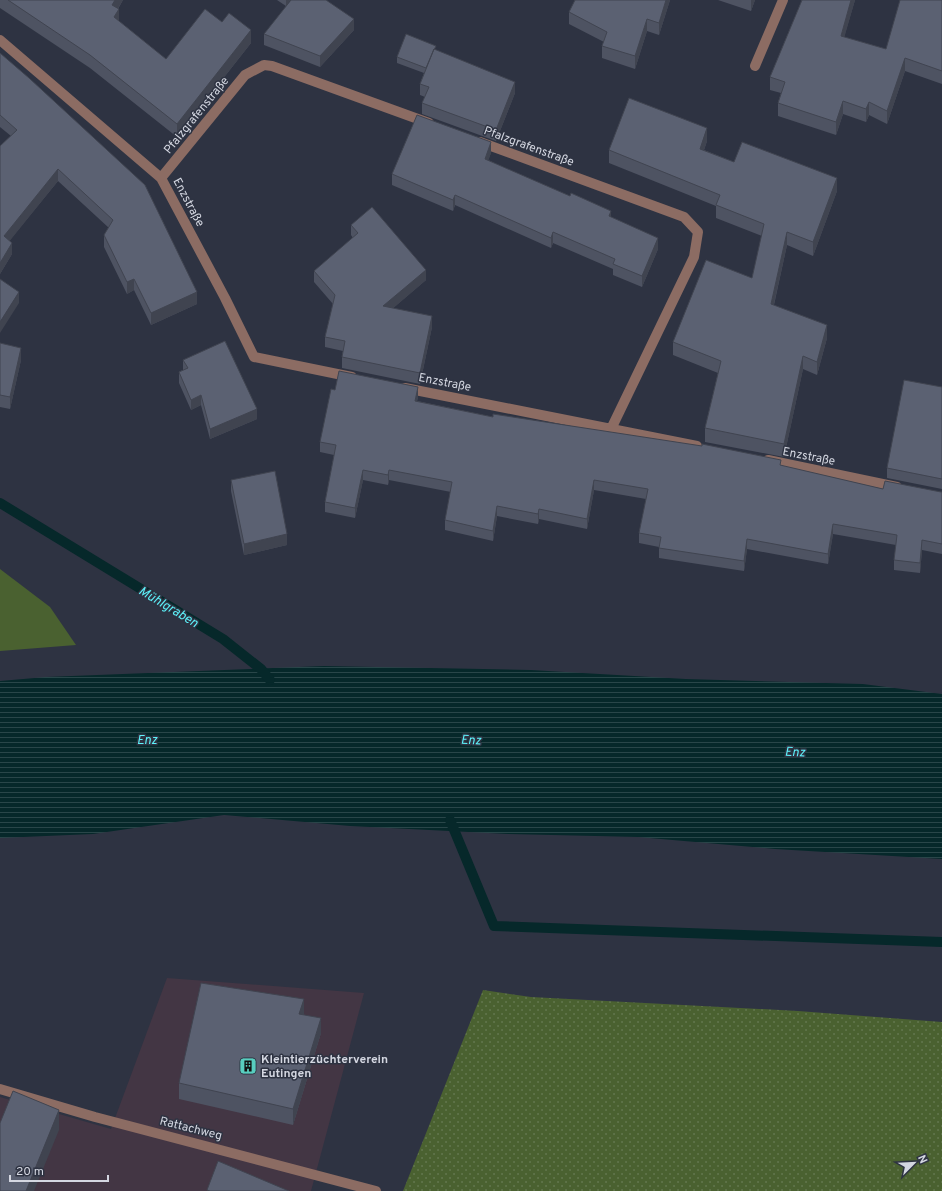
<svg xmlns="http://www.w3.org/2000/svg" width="942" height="1191" viewBox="0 0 942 1191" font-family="Overpass,sans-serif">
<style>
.commercial{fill:#433644}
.green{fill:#4a6130}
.garden{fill:url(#garden-dots)}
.water{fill:url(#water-rules)}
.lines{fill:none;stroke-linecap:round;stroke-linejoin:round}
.stream{stroke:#06282a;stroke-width:10}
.minor{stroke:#8c6c63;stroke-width:10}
.wall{fill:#4e5362}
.shaded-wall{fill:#404450}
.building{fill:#5b6172;stroke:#404450}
.labels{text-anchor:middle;stroke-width:3;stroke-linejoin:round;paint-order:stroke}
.street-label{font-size:12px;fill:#d4d7e1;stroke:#2e3342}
.poi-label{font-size:12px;font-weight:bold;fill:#d4d7e1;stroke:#2e3342;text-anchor:start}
.water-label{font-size:13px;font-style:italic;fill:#5df3fb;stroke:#2e3342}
</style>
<defs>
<pattern id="garden-dots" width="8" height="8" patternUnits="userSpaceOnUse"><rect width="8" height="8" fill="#4a6130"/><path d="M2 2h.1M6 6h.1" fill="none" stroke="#63774e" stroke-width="1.8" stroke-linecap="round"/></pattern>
<pattern id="water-rules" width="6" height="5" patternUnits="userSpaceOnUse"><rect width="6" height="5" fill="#06282a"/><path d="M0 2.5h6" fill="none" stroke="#294649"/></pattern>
</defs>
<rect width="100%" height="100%" fill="#2e3342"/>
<path class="commercial" d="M 167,978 L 364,993 L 311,1191 L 0,1191 L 0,1097 L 111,1129 Z"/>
<path class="green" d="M 0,569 L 50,607 L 76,645 L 0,651 Z"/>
<path class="garden" d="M 483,990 L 531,997 L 798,1011 L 942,1022 L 942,1191 L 403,1191 Z"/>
<path class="water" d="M 324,666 L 531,670 L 686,679 L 863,684 L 942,694 L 942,859 L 775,849 L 638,837 L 508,834 L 350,826 L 224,815 L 93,834 L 0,838 L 0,681 L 46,677 Z"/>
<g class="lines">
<path class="stream" d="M 0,503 L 223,639 L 261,669 L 270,680
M 450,820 L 494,926 L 942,942"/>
<path class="minor" d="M 0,40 L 161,178 L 225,298 L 254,357 L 352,377
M 755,66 L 783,0
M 480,142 L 684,217 L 698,232 L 694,257 L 611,429
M 161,178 L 245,75 L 264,65 L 272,66 L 429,123
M 405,388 L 697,446
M 768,460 L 897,487
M 0,1089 L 95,1117 L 376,1191"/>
</g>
<path class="wall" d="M 0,0 L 123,0 L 118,9 L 119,21 L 166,59 L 222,22 L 251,43 L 177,137 L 90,68 L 0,8 Z
M 277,0 L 290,0 L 286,6 Z
M 670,0 L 659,35 L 647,31 L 635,69 L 602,58 L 602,46 L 604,42 L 569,24 L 569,12 Z
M 718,0 L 755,0 L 751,11 Z
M 802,0 L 855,0 L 844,37 L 886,49 L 942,0 L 942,84 L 905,71 L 887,124 L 869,115 L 866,122 L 843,114 L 836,135 L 778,116 L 778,103 L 781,93 L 770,90 L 770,77 Z
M 354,30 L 320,67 L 264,45 L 264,34 Z
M 436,50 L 515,93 L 496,141 L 422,114 L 422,103 L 425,97 L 420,95 L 420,84 L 424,73 L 397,63 L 397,57 Z
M 0,53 L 197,304 L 151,325 L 134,290 L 127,294 L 104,247 L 104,235 L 109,228 L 58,181 L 9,241 L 12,254 L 0,274 L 0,146 L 11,136 L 0,127 Z
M 707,141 L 704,150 L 734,162 L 837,191 L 813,256 L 787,245 L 774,305 L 827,338 L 817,375 L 803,369 L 784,457 L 705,442 L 705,428 L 718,373 L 673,355 L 673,342 L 752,278 L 762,236 L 716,218 L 716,206 L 609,163 L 609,150 Z
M 491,153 L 488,160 L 611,217 L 658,249 L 642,287 L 613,275 L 613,269 L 553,243 L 551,248 L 455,205 L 453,211 L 392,185 L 392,174 Z
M 351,225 L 426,280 L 393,308 L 432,327 L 420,384 L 342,368 L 342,357 L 343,351 L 325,347 L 325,337 L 333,304 L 314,282 L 314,271 L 353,238 L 351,235 Z
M 0,343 L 21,360 L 10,409 L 0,407 Z
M 183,360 L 257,419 L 210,439 L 201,405 L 191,410 L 179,383 L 179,372 L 183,370 Z
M 942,387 L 942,489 L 887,478 L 887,468 Z
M 335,390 L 418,397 L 417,401 L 493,417 L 781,466 L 883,489 L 942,492 L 942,554 L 922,550 L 920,573 L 894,570 L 894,560 L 896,545 L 833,534 L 828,564 L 747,549 L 744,571 L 659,558 L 659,547 L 639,543 L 639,533 L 646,499 L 594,490 L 587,529 L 539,519 L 538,524 L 497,516 L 493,541 L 445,530 L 445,520 L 451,492 L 389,480 L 388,485 L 363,480 L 355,518 L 325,512 L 325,502 L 334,455 L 320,452 L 320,442 Z
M 231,480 L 287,545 L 244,555 L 231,491 Z
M 304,1015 L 321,1033 L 293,1125 L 179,1099 L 179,1083 Z"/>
<path class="shaded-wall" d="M 115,0 L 123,0 L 112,18 L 112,5 Z
M 286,0 L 290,0 L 286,6 Z
M 666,0 L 670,0 L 659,35 L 659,23 Z
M 751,0 L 755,0 L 751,11 Z
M 851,0 L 855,0 L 841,49 L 841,36 Z
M 119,9 L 119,22 L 114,17 Z
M 354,19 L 354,30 L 320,67 L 320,56 Z
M 647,19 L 647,31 L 635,69 L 635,56 Z
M 251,30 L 251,43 L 177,137 L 177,124 Z
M 905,58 L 905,71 L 887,124 L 887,111 Z
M 515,82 L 515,93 L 496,141 L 496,130 Z
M 843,101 L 843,114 L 836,135 L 836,122 Z
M 869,102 L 869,115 L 866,122 L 866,109 Z
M 707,128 L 707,141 L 700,162 L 700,149 Z
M 491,142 L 491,153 L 485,170 L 485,159 Z
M 58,169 L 58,181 L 4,248 L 4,236 Z
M 837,178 L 837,191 L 813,256 L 813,242 Z
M 455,195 L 455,205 L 453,211 L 453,200 Z
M 611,211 L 611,221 L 609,216 Z
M 553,232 L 553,243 L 551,248 L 551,238 Z
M 787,232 L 787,245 L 771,317 L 771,304 Z
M 658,238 L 658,249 L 642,287 L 642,276 Z
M 12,243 L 12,254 L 0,274 L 0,263 Z
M 426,270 L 426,280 L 383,317 L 383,306 Z
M 134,279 L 134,290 L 127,294 L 127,282 Z
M 19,292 L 19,303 L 0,333 L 0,322 Z
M 197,292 L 197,304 L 151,325 L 151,313 Z
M 432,316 L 432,327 L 420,384 L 420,373 Z
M 827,325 L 827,338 L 817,375 L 817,362 Z
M 21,348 L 21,360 L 10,409 L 10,397 Z
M 803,356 L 803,369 L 784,457 L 784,444 Z
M 418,387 L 418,397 L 415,411 L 415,401 Z
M 201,395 L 201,405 L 191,410 L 191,400 Z
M 257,409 L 257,419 L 210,439 L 210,429 Z
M 363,470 L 363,480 L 355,518 L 355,508 Z
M 389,470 L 389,480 L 388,485 L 388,475 Z
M 594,480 L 594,490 L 587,529 L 587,519 Z
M 497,506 L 497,516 L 493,541 L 493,531 Z
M 539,509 L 539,519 L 538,524 L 538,514 Z
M 833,524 L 833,534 L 828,564 L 828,554 Z
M 287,534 L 287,545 L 244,555 L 244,544 Z
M 747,539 L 747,549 L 744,571 L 744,561 Z
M 922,540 L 922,550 L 920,573 L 920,563 Z
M 304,999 L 304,1015 L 299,1014 Z
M 321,1018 L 321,1033 L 293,1125 L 293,1109 Z
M 59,1110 L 59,1130 L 34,1191 L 26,1191 Z"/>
<path class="building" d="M 8,0 L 115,0 L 112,5 L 119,9 L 114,17 L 166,59 L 205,9 L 222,22 L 229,13 L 251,30 L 177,124 L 90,55 Z
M 291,0 L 326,0 L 354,19 L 320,56 L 264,34 Z
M 575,0 L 666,0 L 659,23 L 647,19 L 635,56 L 602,46 L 607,32 L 569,12 Z
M 802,0 L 851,0 L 841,36 L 886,49 L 900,0 L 942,0 L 942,71 L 905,58 L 887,111 L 869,102 L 866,109 L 843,101 L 836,122 L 778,103 L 785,82 L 770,77 Z
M 406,34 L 436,46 L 434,50 L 434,49 L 426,68 L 397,57 Z
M 434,49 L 515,82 L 496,130 L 422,103 L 429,87 L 420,84 Z
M 0,53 L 29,78 L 145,185 L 197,292 L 151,313 L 134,279 L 127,282 L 104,235 L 113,220 L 58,169 L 4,236 L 12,243 L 0,263 L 0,146 L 17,130 L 0,115 Z
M 629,98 L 707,128 L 700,149 L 734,162 L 742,142 L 837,178 L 813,242 L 787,232 L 771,304 L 827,325 L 817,362 L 803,356 L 784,444 L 705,428 L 721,361 L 673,342 L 706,260 L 752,278 L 764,224 L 716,205 L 720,195 L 609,150 Z
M 417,115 L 491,142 L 485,159 L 570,196 L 571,193 L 611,211 L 609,216 L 658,238 L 642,276 L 613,264 L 615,259 L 553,232 L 551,238 L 455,195 L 453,200 L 392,174 Z
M 372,207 L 426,270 L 383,306 L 432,316 L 420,373 L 342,357 L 345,341 L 325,337 L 335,295 L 314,271 L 358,233 L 351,225 Z
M 0,279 L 19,292 L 0,322 Z
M 225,341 L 257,409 L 210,429 L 201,395 L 191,400 L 179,372 L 188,368 L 183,360 Z
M 0,343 L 21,348 L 10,397 L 0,395 Z
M 339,371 L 418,387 L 415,401 L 493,417 L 493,414 L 702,446 L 702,444 L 781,460 L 780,465 L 883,489 L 885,481 L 941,492 L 942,492 L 942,544 L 922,540 L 920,563 L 894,560 L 897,535 L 833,524 L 828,554 L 747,539 L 744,561 L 659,548 L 661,537 L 639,533 L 648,489 L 594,480 L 587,519 L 539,509 L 538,514 L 497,506 L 493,531 L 445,520 L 452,482 L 389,470 L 388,475 L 363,470 L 355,508 L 325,502 L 336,445 L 320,442 L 331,389 L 335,390 Z
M 904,380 L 942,387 L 942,479 L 887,468 Z
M 275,471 L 287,534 L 244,544 L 231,480 Z
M 201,983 L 304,999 L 299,1014 L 321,1018 L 293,1109 L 179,1083 Z
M 13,1091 L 59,1110 L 26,1191 L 0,1191 L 0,1123 Z
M 218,1161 L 289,1191 L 210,1191 L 207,1190 Z"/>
<defs>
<g id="building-square" transform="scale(0.9)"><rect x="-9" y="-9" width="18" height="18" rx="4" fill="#58cebf" stroke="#2e3342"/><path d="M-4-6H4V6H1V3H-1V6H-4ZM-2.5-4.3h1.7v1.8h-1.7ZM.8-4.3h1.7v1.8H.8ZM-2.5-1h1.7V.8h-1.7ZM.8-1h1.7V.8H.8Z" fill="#111"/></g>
</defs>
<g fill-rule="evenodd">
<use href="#building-square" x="248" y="1066"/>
</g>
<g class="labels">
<g class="street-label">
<text transform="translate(196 115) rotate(-51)" y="4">Pfalzgrafenstraße</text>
<text transform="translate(529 146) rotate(20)" y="4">Pfalzgrafenstraße</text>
<text transform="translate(189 202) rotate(62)" y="4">Enzstraße</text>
<text transform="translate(445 382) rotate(11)" y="4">Enzstraße</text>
<text transform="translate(809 456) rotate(11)" y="4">Enzstraße</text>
<text transform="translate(191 1128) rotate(14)" y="4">Rattachweg</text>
</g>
<g class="poi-label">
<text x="261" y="1063">Kleintierzüchterverein<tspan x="261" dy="14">Eutingen</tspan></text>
</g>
<g class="water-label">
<text transform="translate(169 606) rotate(31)" y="5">Mühlgraben</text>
<text x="147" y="744">Enz</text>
<text transform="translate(471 739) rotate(2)" y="5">Enz</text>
<text transform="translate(795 751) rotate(2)" y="5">Enz</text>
</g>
</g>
<g transform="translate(914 1163) rotate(66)" stroke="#2e3342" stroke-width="3" paint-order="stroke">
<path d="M0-3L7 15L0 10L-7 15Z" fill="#d4d7e1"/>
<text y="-6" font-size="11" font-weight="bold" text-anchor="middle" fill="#d4d7e1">N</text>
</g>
<path d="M10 1175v6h98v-6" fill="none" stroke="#d4d7e1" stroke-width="2"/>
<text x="16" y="1175" font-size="12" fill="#d4d7e1" stroke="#2e3342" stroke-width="3" paint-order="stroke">20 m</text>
</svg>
